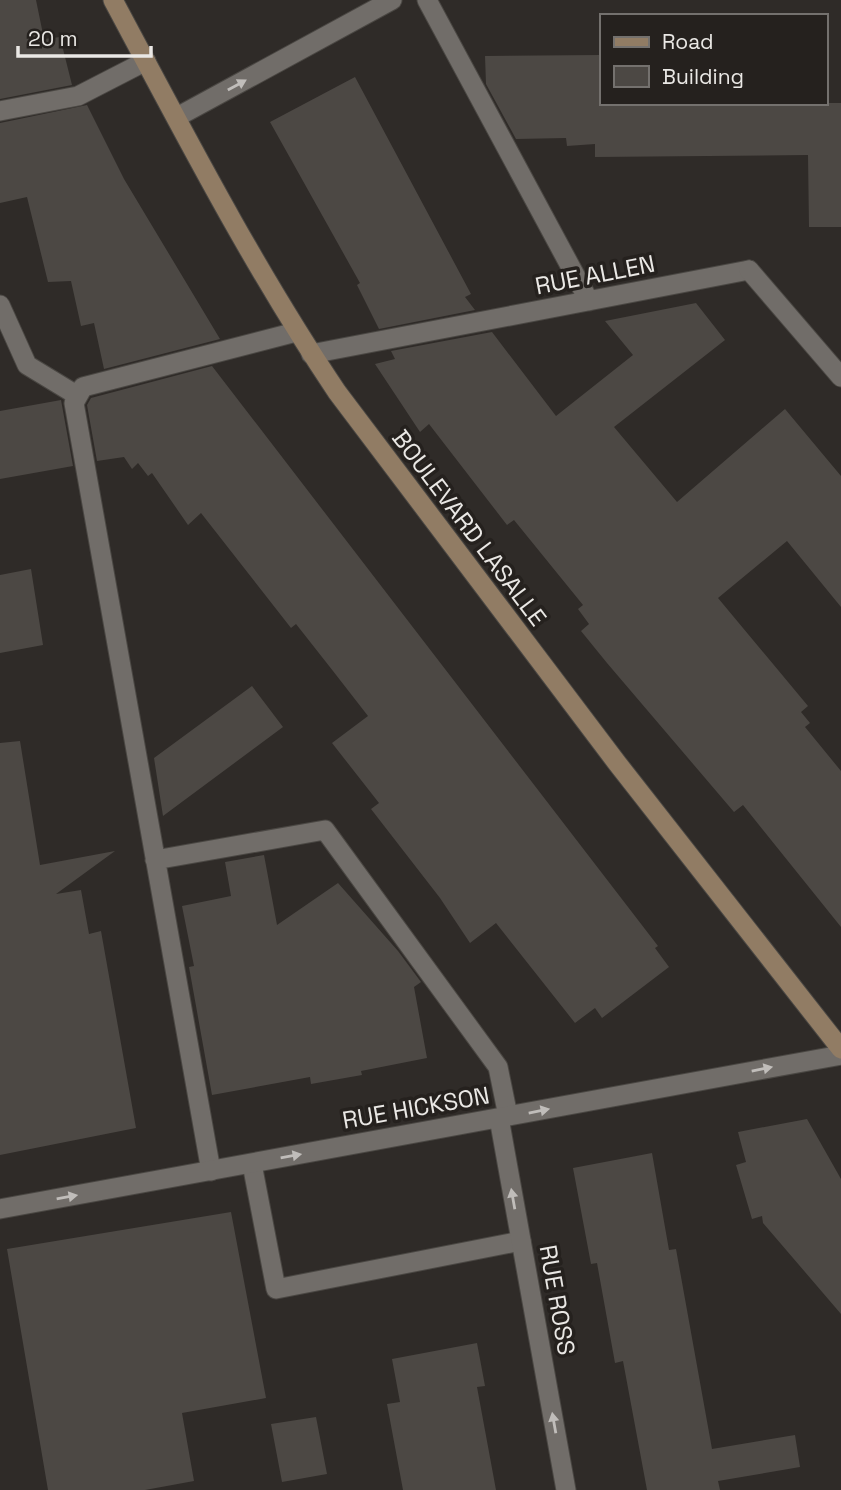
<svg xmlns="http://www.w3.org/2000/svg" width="841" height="1490" viewBox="0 0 841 1490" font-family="'Space Grotesk',sans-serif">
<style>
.building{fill:#4c4844}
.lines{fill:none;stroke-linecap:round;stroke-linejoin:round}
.service-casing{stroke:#4a4743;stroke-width:21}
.minor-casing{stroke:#4a4743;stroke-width:21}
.secondary-casing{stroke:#4a4743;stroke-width:21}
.service{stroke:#716d69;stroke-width:19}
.minor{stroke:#716d69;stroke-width:19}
.secondary{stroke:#917c64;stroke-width:19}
.oneway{fill:#c0bdba}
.labels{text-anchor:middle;stroke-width:7;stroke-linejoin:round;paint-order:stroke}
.street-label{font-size:24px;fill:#eae8e5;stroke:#25211e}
</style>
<rect width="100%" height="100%" fill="#2f2b28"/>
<path class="building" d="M 0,0 L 36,0 L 44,39 L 60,37 L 72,85 L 0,99 Z
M 601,55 L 601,103 L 841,103 L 841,227 L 809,227 L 808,155 L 595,157 L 595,144 L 567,146 L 566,138 L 516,139 L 486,84 L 485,56 Z
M 355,77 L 471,294 L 465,297 L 475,310 L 379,329 L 357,285 L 360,283 L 270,122 Z
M 87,105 L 124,179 L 220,339 L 104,369 L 94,323 L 81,326 L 71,281 L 48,282 L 27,197 L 0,203 L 0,123 Z
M 696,303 L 725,340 L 614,427 L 677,502 L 785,409 L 841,476 L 841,607 L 787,541 L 718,598 L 808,706 L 801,712 L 810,723 L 805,727 L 841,771 L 841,927 L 743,805 L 734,812 L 607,663 L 581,631 L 589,624 L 578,609 L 583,605 L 514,520 L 507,525 L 429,424 L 420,432 L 375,364 L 395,359 L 391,351 L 492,332 L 556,416 L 633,355 L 605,321 Z
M 212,366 L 658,946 L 655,948 L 669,967 L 602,1018 L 595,1008 L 575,1023 L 496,923 L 470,943 L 440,898 L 371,809 L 379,803 L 332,743 L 368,716 L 333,671 L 296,624 L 291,628 L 201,513 L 188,525 L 152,473 L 148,476 L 138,463 L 132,469 L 124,457 L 97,461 L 87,405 L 91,398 Z
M 61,400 L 73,466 L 0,479 L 0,411 Z
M 31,569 L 43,645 L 0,653 L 0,575 Z
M 252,686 L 283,727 L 163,816 L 154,758 Z
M 20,741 L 40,865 L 115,851 L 56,894 L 81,890 L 89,934 L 101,931 L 136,1128 L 0,1155 L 0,743 Z
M 264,855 L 277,925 L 338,883 L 398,951 L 421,982 L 414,987 L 427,1058 L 361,1071 L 362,1075 L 311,1084 L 310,1077 L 212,1095 L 189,967 L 194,966 L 182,906 L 231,896 L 225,862 Z
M 807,1119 L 841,1179 L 841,1314 L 763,1223 L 762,1216 L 752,1219 L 736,1165 L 746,1162 L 738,1132 Z
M 652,1153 L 669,1250 L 676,1249 L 712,1449 L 795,1435 L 800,1467 L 718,1481 L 720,1490 L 647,1490 L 623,1361 L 615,1363 L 597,1263 L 591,1264 L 573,1168 Z
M 231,1212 L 266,1398 L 182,1413 L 194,1481 L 145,1490 L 48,1490 L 7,1249 Z
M 477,1343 L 485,1386 L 477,1387 L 496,1490 L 403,1490 L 387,1404 L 400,1402 L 392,1359 Z
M 316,1417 L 327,1474 L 282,1482 L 271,1424 Z"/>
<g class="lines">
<g class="service-casing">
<path id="service" d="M 427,0 L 589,301
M 0,111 L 78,96 L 146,61
M 0,305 L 27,365 L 78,396
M 311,354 L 749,270
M 155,860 L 325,830 L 498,1067 L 508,1116
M 252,1164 L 276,1289 L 521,1241
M 211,1171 L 74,403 L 83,387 L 296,332"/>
</g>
<g class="minor-casing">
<path id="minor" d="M 177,117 L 392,0
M 749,270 L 841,377
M 499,1118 L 566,1490
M 0,1209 L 841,1055"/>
</g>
<g class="secondary-casing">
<path id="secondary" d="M 113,0 C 184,133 253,267 337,392 L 617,763 L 841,1049"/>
</g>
<use href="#service" class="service"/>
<use href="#minor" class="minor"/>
<use href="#secondary" class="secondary"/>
</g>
<defs><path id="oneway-solid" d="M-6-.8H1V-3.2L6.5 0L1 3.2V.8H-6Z" transform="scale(1.75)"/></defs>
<g class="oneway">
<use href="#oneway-solid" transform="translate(237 85) rotate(-29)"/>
<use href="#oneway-solid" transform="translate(762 1069) rotate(-11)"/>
<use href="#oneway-solid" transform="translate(539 1111) rotate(-11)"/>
<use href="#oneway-solid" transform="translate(291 1156) rotate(-10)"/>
<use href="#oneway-solid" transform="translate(67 1197) rotate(-10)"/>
<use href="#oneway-solid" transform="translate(513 1199) rotate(-100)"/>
<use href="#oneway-solid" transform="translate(554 1423) rotate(-100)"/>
</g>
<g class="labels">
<g class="street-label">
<text transform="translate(595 275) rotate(-11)" y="8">RUE ALLEN</text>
<text transform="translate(469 528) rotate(53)" y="8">BOULEVARD LASALLE</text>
<text transform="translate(416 1108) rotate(-10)" y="8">RUE HICKSON</text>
<text transform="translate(557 1300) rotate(80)" y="8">RUE ROSS</text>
</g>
</g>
<rect x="600" y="14" width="228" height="91" fill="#25211e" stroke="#74716e" stroke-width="2"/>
<rect x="614" y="37" width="35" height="10" fill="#917c64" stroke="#74716e" stroke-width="2"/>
<text x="662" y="49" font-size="21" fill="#eae8e5">Road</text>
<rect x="614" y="66" width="35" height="21" fill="#4c4844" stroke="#74716e" stroke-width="2"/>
<text x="662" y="84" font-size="21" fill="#eae8e5">Building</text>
<path d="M18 46v10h133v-10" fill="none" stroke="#eae8e5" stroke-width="3.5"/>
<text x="28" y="46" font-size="21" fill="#eae8e5" stroke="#25211e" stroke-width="5" paint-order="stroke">20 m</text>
</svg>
